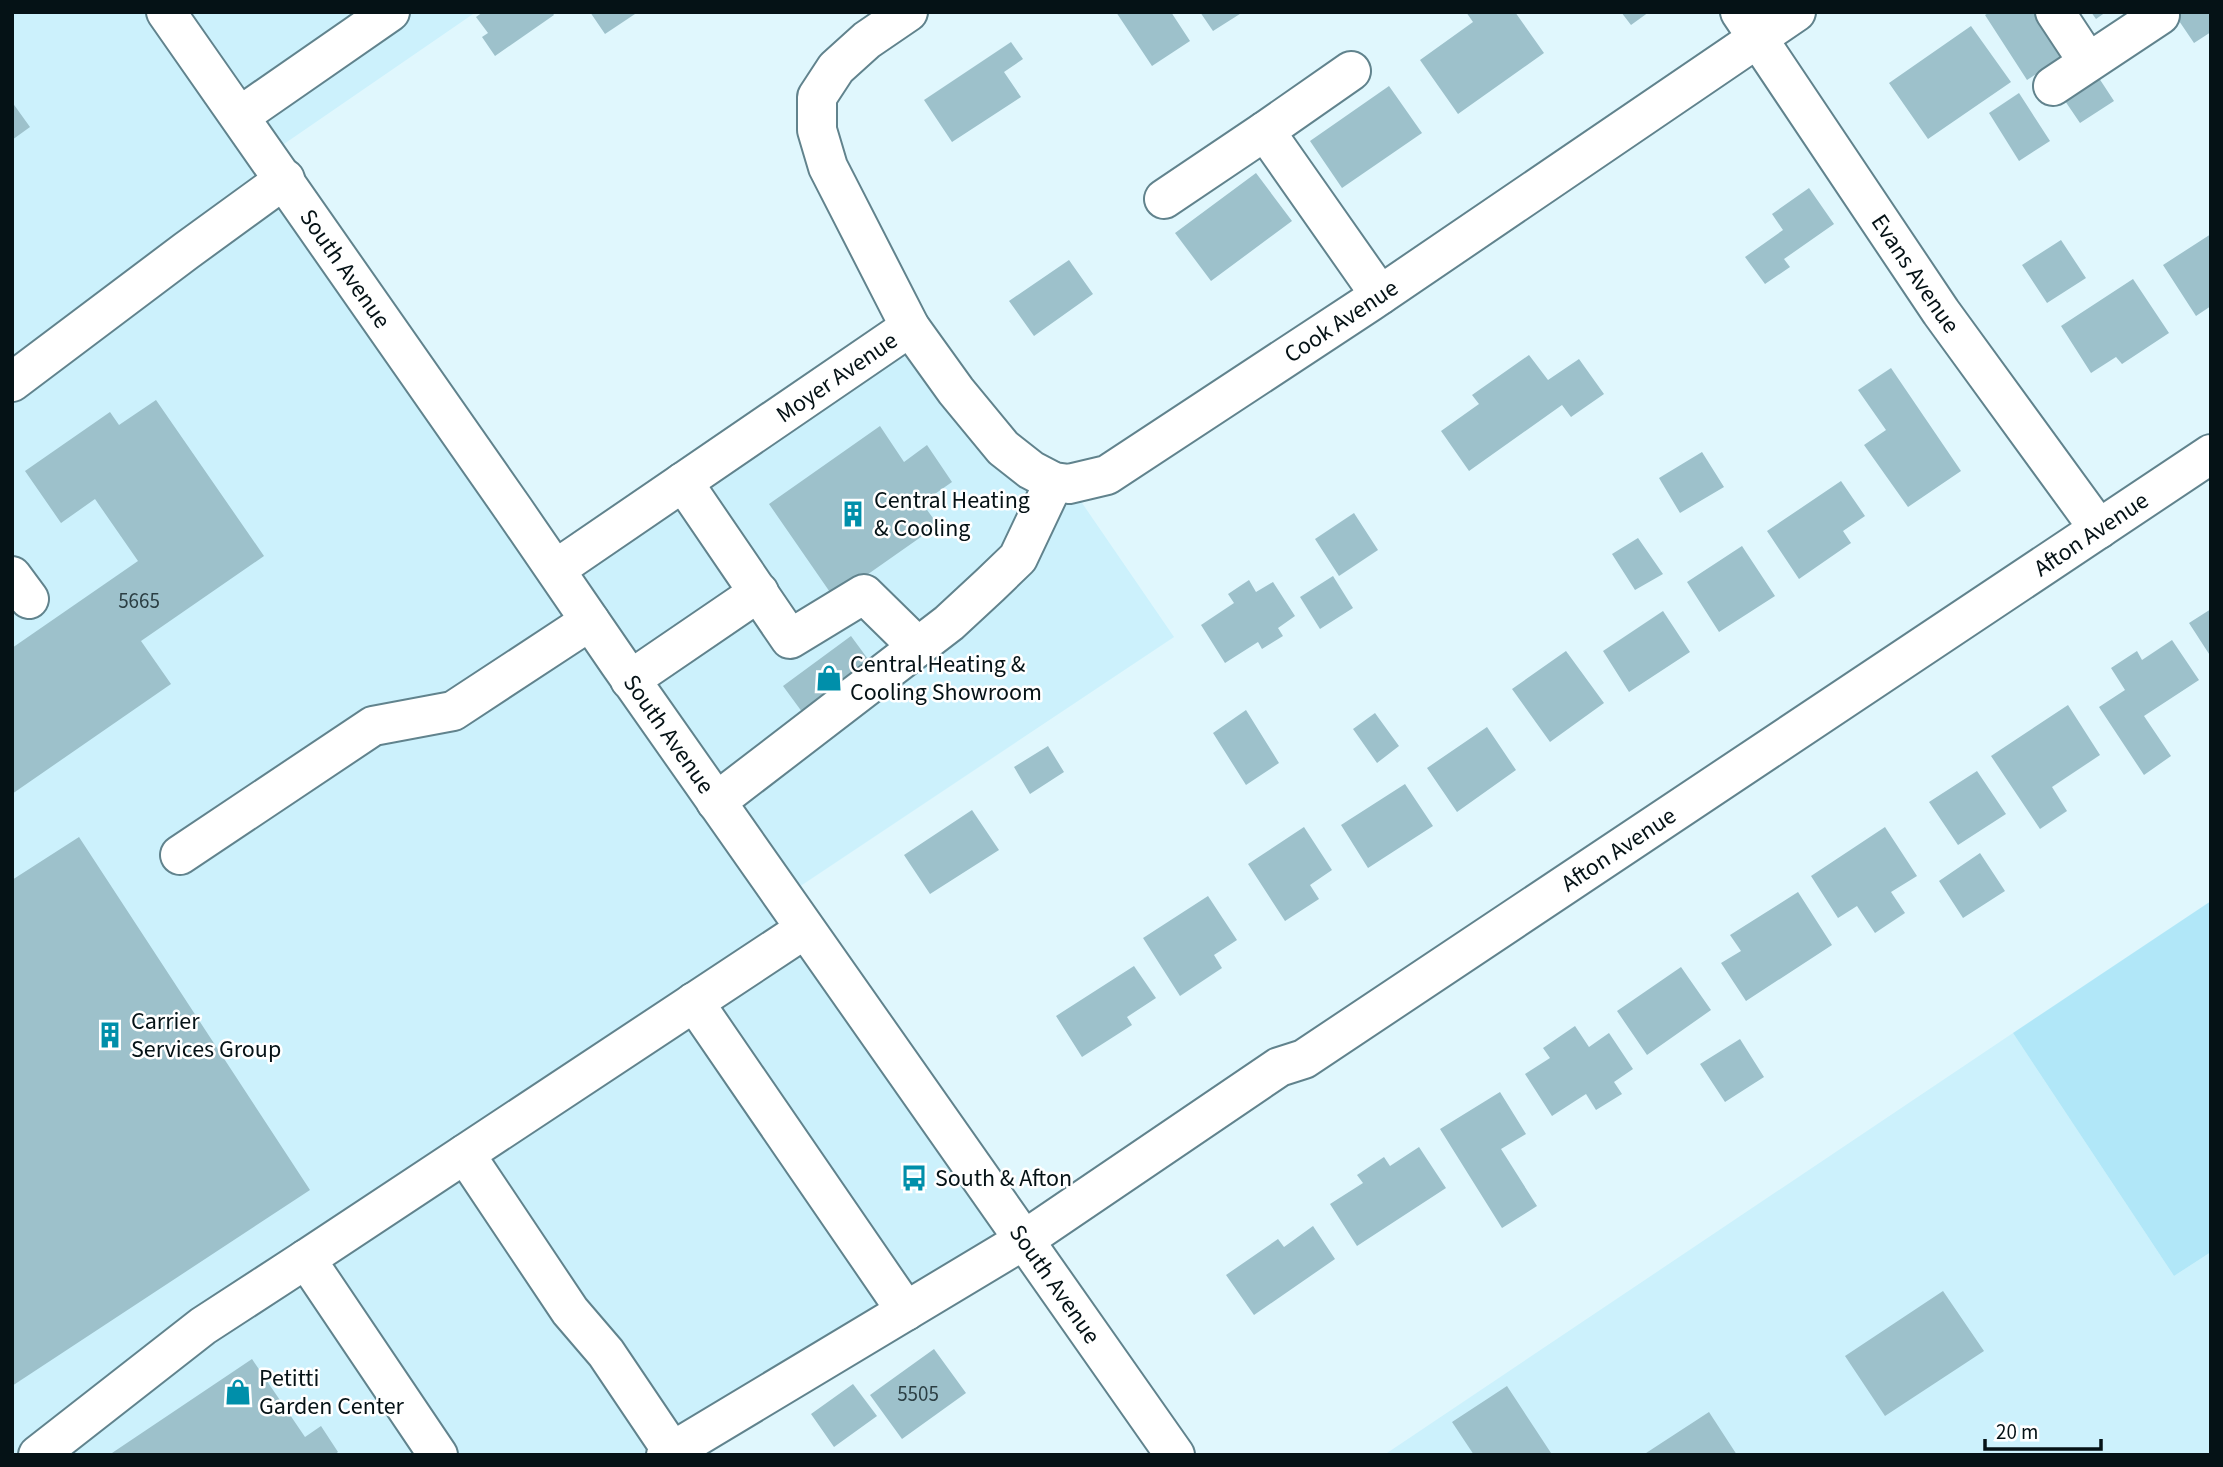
<svg xmlns="http://www.w3.org/2000/svg" width="2223" height="1467" viewBox="0 0 2223 1467" font-family="'Source Sans 3',sans-serif">
<style>
.built{fill:#ccf1fc}
.green{fill:#b1e7f8}
.building{fill:#9dc1cb}
.lines{fill:none;stroke-linecap:round;stroke-linejoin:round}
.minor-casing{stroke:#61838d;stroke-width:42}
.major-casing{stroke:#61838d;stroke-width:42}
.minor{stroke:#fff;stroke-width:38}
.major{stroke:#fff;stroke-width:38}
.labels{text-anchor:middle;stroke-width:5;stroke-linejoin:round;paint-order:stroke}
.number-label{font-size:21px;fill:#2b3e43}
.street-label{font-size:24px;fill:#051216;stroke:#fff}
.poi-label{font-size:24px;fill:#051216;stroke:#fff;text-anchor:start}
</style>
<rect width="100%" height="100%" fill="#e0f7fd"/>
<path class="built" d="M 12,12 L 476,12 L 268,155 L 556,569 L 910,327 L 956,391 L 1069,484 L 1174,637 L 784,897 L 1024,1240 L 708,1455 L 12,1455 Z
M 2013,1033 L 2174,1276 L 2211,1252 L 2211,1455 L 1384,1455 Z"/>
<path class="green" d="M 2211,901 L 2211,1252 L 2174,1276 L 2013,1033 Z"/>
<path class="building" d="M 483,12 L 552,12 L 554,15 L 495,56 L 482,37 L 488,33 L 476,17 Z
M 590,12 L 638,12 L 605,34 Z
M 1116,12 L 1171,12 L 1190,41 L 1152,66 Z
M 1200,12 L 1243,12 L 1213,31 Z
M 1466,12 L 1515,12 L 1544,53 L 1458,114 L 1420,60 L 1473,22 Z
M 1621,12 L 1649,12 L 1631,25 Z
M 1990,12 L 2034,12 L 2063,57 L 2027,80 L 1985,15 Z
M 2091,12 L 2106,12 L 2096,19 Z
M 2173,12 L 2211,12 L 2211,32 L 2194,43 Z
M 1971,26 L 2011,82 L 1928,139 L 1889,83 Z
M 1011,42 L 1023,59 L 1004,72 L 1021,97 L 952,142 L 924,100 Z
M 2095,72 L 2114,101 L 2080,123 L 2061,95 Z
M 1389,86 L 1422,133 L 1342,188 L 1310,141 Z
M 2019,93 L 2050,141 L 2019,161 L 1989,113 Z
M 12,102 L 30,127 L 12,140 Z
M 1256,173 L 1292,221 L 1211,281 L 1175,233 Z
M 1809,188 L 1834,224 L 1784,259 L 1790,267 L 1765,284 L 1745,257 L 1783,230 L 1772,214 Z
M 2211,234 L 2211,306 L 2196,316 L 2163,265 Z
M 2061,240 L 2086,278 L 2047,303 L 2022,265 Z
M 1069,260 L 1093,294 L 1034,336 L 1009,301 Z
M 2133,279 L 2169,333 L 2122,364 L 2116,357 L 2091,373 L 2061,326 Z
M 1529,355 L 1548,380 L 1579,359 L 1604,394 L 1571,417 L 1562,405 L 1469,471 L 1441,431 L 1479,404 L 1472,395 Z
M 1891,368 L 1961,471 L 1908,507 L 1864,445 L 1886,430 L 1858,390 Z
M 156,400 L 264,556 L 141,641 L 171,684 L 12,794 L 12,648 L 138,561 L 95,499 L 61,523 L 25,471 L 110,412 L 119,425 Z
M 880,426 L 904,462 L 927,445 L 952,482 L 922,503 L 938,525 L 834,598 L 769,504 Z
M 1702,452 L 1724,487 L 1680,513 L 1659,478 Z
M 1841,481 L 1865,516 L 1843,531 L 1851,543 L 1799,579 L 1767,531 Z
M 1354,513 L 1378,550 L 1339,576 L 1315,539 Z
M 1638,538 L 1663,574 L 1635,590 L 1612,554 Z
M 1742,546 L 1775,596 L 1719,632 L 1687,582 Z
M 1333,576 L 1353,608 L 1320,629 L 1300,597 Z
M 1249,580 L 1256,592 L 1273,582 L 1295,616 L 1278,628 L 1283,636 L 1262,649 L 1258,642 L 1225,663 L 1201,625 L 1234,603 L 1228,594 Z
M 2211,609 L 2211,657 L 2189,623 Z
M 1663,611 L 1690,652 L 1629,692 L 1603,651 Z
M 851,636 L 876,670 L 808,720 L 783,686 Z
M 2172,640 L 2199,680 L 2144,716 L 2171,756 L 2144,775 L 2099,707 L 2125,690 L 2111,668 L 2137,651 L 2142,660 Z
M 1566,651 L 1604,703 L 1550,742 L 1512,689 Z
M 2068,705 L 2100,755 L 2052,787 L 2067,811 L 2040,829 L 1991,756 Z
M 1246,710 L 1279,763 L 1246,785 L 1213,733 Z
M 1375,713 L 1399,746 L 1377,763 L 1353,729 Z
M 1487,727 L 1516,770 L 1457,812 L 1427,768 Z
M 1048,746 L 1064,772 L 1030,794 L 1014,767 Z
M 1977,771 L 2006,814 L 1958,845 L 1929,802 Z
M 1405,784 L 1433,826 L 1368,868 L 1341,825 Z
M 972,810 L 999,850 L 930,894 L 904,855 Z
M 1304,827 L 1332,870 L 1310,885 L 1319,899 L 1285,921 L 1248,864 Z
M 1885,827 L 1917,876 L 1891,892 L 1905,913 L 1875,933 L 1857,906 L 1838,918 L 1811,876 Z
M 79,837 L 310,1190 L 12,1386 L 12,880 Z
M 1980,853 L 2005,891 L 1963,918 L 1939,881 Z
M 1798,892 L 1832,945 L 1746,1001 L 1721,963 L 1741,951 L 1730,935 Z
M 1208,896 L 1237,940 L 1214,955 L 1222,968 L 1180,996 L 1143,938 Z
M 1134,966 L 1156,998 L 1127,1017 L 1132,1025 L 1082,1057 L 1056,1016 Z
M 1681,967 L 1711,1010 L 1647,1055 L 1617,1011 Z
M 1575,1026 L 1589,1047 L 1609,1033 L 1633,1069 L 1614,1082 L 1622,1094 L 1596,1110 L 1586,1094 L 1552,1116 L 1525,1074 L 1550,1058 L 1543,1048 Z
M 1740,1039 L 1764,1077 L 1725,1102 L 1700,1064 Z
M 1500,1092 L 1526,1134 L 1501,1149 L 1537,1206 L 1502,1228 L 1440,1129 Z
M 1419,1147 L 1446,1188 L 1357,1246 L 1330,1204 L 1363,1183 L 1357,1175 L 1384,1157 L 1390,1166 Z
M 1313,1226 L 1335,1259 L 1254,1315 L 1226,1275 L 1278,1239 L 1284,1247 Z
M 1943,1291 L 1984,1351 L 1885,1416 L 1845,1356 Z
M 934,1349 L 966,1393 L 902,1439 L 870,1395 Z
M 252,1359 L 305,1437 L 321,1426 L 338,1452 L 334,1455 L 109,1455 Z
M 853,1384 L 877,1416 L 834,1447 L 811,1414 Z
M 1507,1386 L 1551,1453 L 1549,1455 L 1474,1455 L 1452,1422 Z
M 1709,1412 L 1737,1455 L 1643,1455 Z"/>
<g class="lines">
<g class="minor-casing">
<g id="minor">
<path id="s1" d="M 908,12 L 867,40 L 836,68 L 817,97 L 817,130 L 828,167 L 910,327 L 956,391 L 1003,448 L 1031,470 L 1054,482 L 1069,484 L 1107,475 L 1370,302 L 1796,12"/>
<path id="s2" d="M 1740,12 L 1941,312 L 2099,529"/>
<path d="M 2055,12 L 2088,62"/>
<path d="M 2053,86 L 2160,15"/>
<path d="M 240,116 L 390,12"/>
<path d="M 1265,131 L 1351,71"/>
<path d="M 1164,199 L 1265,131 L 1380,295"/>
<path d="M 12,382 L 186,251 L 285,179"/>
<path d="M 683,482 L 790,639 L 864,594 L 918,647"/>
<path id="s3" d="M 556,569 L 910,327"/>
<path d="M 12,576 L 29,599"/>
<path d="M 630,680 L 759,592"/>
<path d="M 716,802 L 949,623 L 990,585 L 1018,558 L 1054,482"/>
<path d="M 180,855 L 373,726 L 453,711 L 590,621"/>
<path d="M 694,1002 L 906,1311"/>
<path d="M 465,1154 L 570,1311 L 606,1353 L 672,1451"/>
<path d="M 38,1455 L 203,1326 L 306,1259"/>
<path d="M 438,1455 L 306,1259 L 805,929"/>
<path id="s4" d="M 666,1455 L 1024,1240 L 1279,1067 L 1304,1059 L 2211,454"/>
</g>
</g>
<g class="major-casing">
<g id="major">
<path id="s5" d="M 166,12 L 514,510 L 619,663 L 1175,1455"/>
</g>
</g>
<use href="#minor" class="minor"/>
<use href="#major" class="major"/>
</g>
<defs>
<g id="building-bare" transform="scale(2.1)"><path d="M-4-6H4V6H1V3H-1V6H-4ZM-2.5-4.3h1.7v1.8h-1.7ZM.8-4.3h1.7v1.8H.8ZM-2.5-1h1.7V.8h-1.7ZM.8-1h1.7V.8H.8Z" fill="#008faa" stroke="#fff" stroke-width="2.5" paint-order="stroke"/></g>
<g id="shop-bare" transform="scale(2.1)"><path d="M-5-2.5h2.3a2.7 3.5 0 0 1 5.4 0H5L5.5 6h-11ZM-1.5-2.5h3a1.5 2.3 0 0 0-3 0Z" fill="#008faa" stroke="#fff" stroke-width="2.5" paint-order="stroke"/></g>
<g id="bus-bare" transform="scale(2.1)"><path d="M-5-6H5V4H4V6H2V4H-2V6H-4V4H-5ZM-3.5-4V0h7V-4ZM-3.5 1.2v1.5H-2V1.2ZM2 1.2v1.5H3.5V1.2Z" fill="#008faa" stroke="#fff" stroke-width="2.5" paint-order="stroke"/></g>
</defs>
<g fill-rule="evenodd">
<use href="#building-bare" x="853" y="514"/>
<use href="#shop-bare" x="829" y="678"/>
<use href="#building-bare" x="110" y="1035"/>
<use href="#bus-bare" x="914" y="1178"/>
<use href="#shop-bare" x="238" y="1392"/>
</g>
<g class="labels">
<g class="number-label">
<text x="139" y="608">5665</text>
<text x="918" y="1401">5505</text>
</g>
<g class="street-label">
<text dy="8" stroke="none"><textPath href="#s5" startOffset="313">South Avenue</textPath></text>
<text dy="8" stroke="none"><textPath href="#s2" startOffset="315">Evans Avenue</textPath></text>
<text dy="8" stroke="none"><textPath href="#s1" startOffset="926">Cook Avenue</textPath></text>
<text dy="8" stroke="none"><textPath href="#s3" startOffset="340">Moyer Avenue</textPath></text>
<text dy="8" stroke="none"><textPath href="#s4" startOffset="1698">Afton Avenue</textPath></text>
<text dy="8" stroke="none"><textPath href="#s5" startOffset="880">South Avenue</textPath></text>
<text dy="8" stroke="none"><textPath href="#s4" startOffset="1130">Afton Avenue</textPath></text>
<text dy="8" stroke="none"><textPath href="#s5" startOffset="1552">South Avenue</textPath></text>
</g>
<g class="poi-label">
<text x="874" y="508">Central Heating<tspan x="874" dy="28">&amp; Cooling</tspan></text>
<text x="850" y="672">Central Heating &amp;<tspan x="850" dy="28">Cooling Showroom</tspan></text>
<text x="131" y="1029">Carrier<tspan x="131" dy="28">Services Group</tspan></text>
<text x="935" y="1186">South &amp; Afton</text>
<text x="259" y="1386">Petitti<tspan x="259" dy="28">Garden Center</tspan></text>
</g>
</g>
<rect width="2223" height="1467" fill="none" stroke="#051216" stroke-width="28"/>
<path d="M1985 1439v10h116v-10" fill="none" stroke="#051216" stroke-width="3.5"/>
<text x="1996" y="1439" font-size="21" fill="#051216" stroke="#ffffff" stroke-width="5" paint-order="stroke">20 m</text>
</svg>
